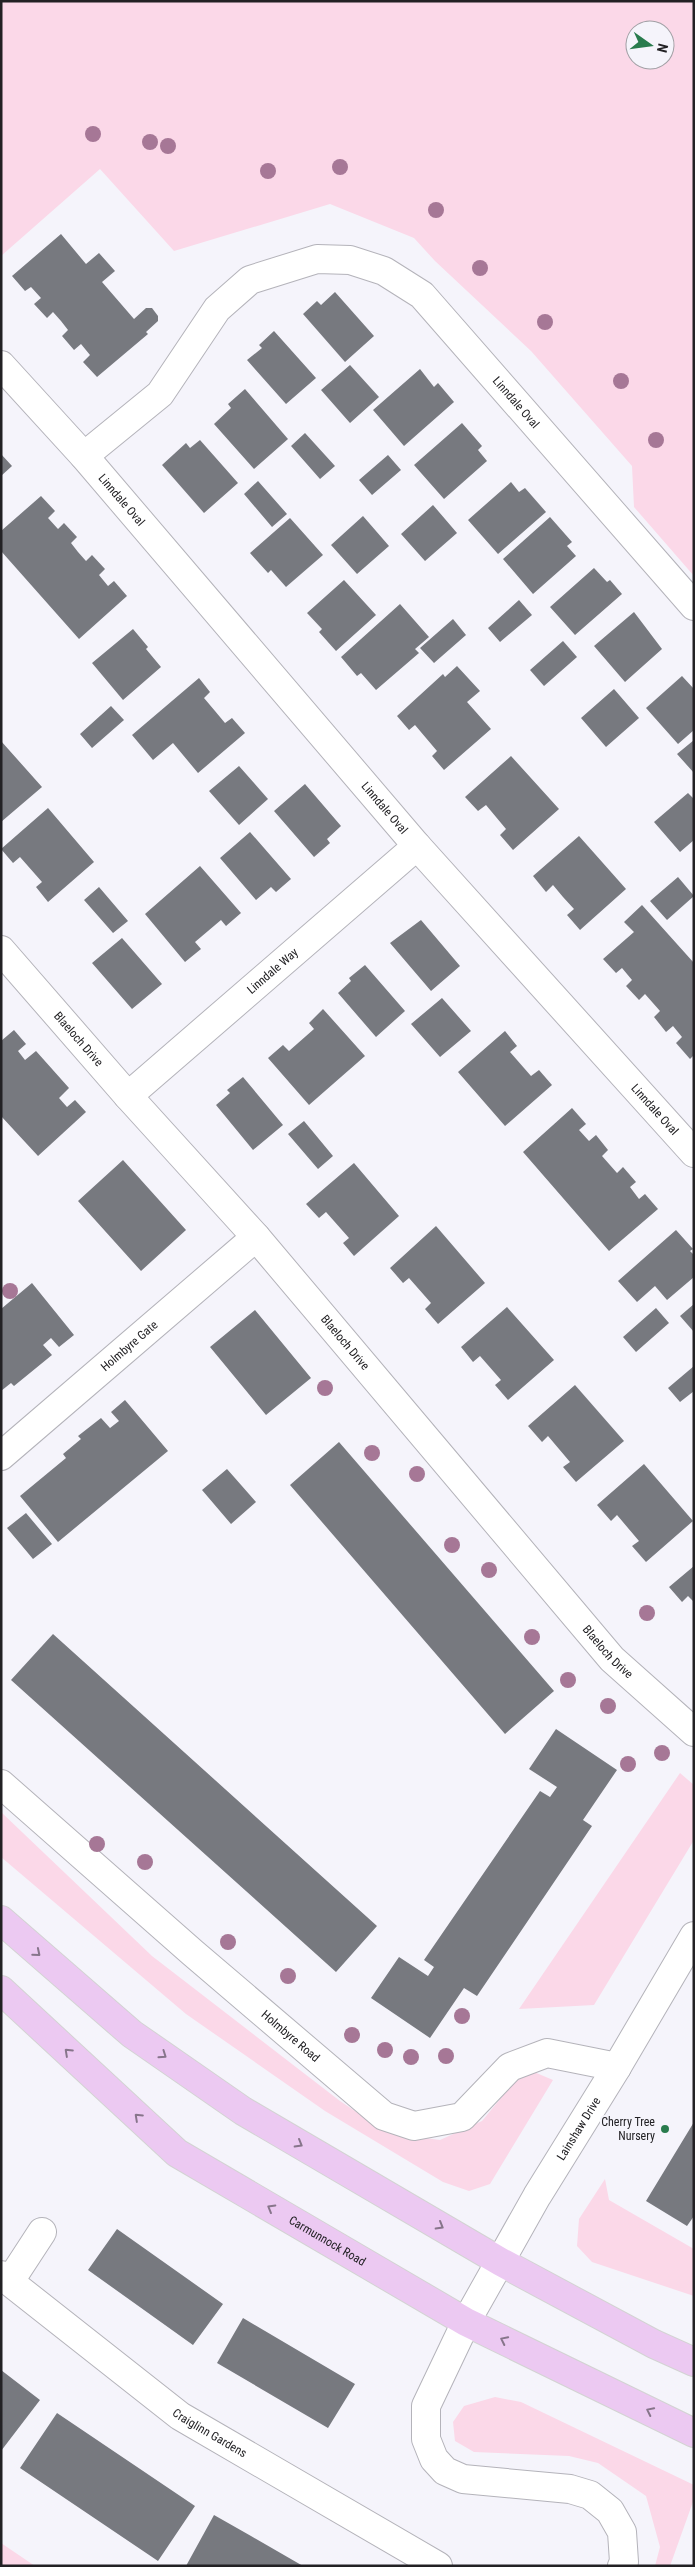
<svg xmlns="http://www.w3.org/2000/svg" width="695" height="2567" viewBox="0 0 695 2567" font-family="'Roboto Condensed',sans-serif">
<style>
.green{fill:#fbd8e8;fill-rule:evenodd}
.building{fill:#77797f}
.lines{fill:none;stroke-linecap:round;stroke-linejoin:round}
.minor-casing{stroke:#b4b3ba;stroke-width:30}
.major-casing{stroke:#d3d3d3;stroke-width:30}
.minor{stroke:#fff;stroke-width:28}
.major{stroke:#ecc9f2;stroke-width:28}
.tree{fill:#a67796}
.oneway{stroke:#87758b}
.poi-dot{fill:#297b4d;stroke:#f5f4fb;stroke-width:2}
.labels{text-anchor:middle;stroke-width:4;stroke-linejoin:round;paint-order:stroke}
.street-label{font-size:12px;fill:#222124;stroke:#f5f4fb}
.poi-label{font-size:12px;fill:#222124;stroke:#f5f4fb;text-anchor:end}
</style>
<rect width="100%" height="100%" fill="#f5f4fb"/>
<path class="green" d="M 1,1 L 694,1 L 694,576 L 634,507 L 632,466 L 531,351 L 435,261 L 414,238 L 330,204 L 174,251 L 100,169 L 1,256 ZM 635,30 L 665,30 L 665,60 L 635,60 Z
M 680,1773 L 694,1785 L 694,1840 L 594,2005 L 519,2009 Z
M 1,1812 L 152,1956 L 340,2101 L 388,2133 L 440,2140 L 482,2121 L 515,2081 L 534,2072 L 553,2080 L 490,2184 L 469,2191 L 443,2182 L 325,2111 L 186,2014 L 1,1857 Z
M 605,2179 L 609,2200 L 694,2249 L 694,2296 L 592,2262 L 577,2246 L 579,2219 Z
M 495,2397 L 521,2402 L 694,2485 L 694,2499 L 670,2566 L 655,2566 L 660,2547 L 646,2496 L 598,2463 L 569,2456 L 474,2452 L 455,2441 L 453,2422 L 464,2406 Z
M 1,2543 L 35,2566 L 1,2566 Z"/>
<path class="building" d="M 61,234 L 86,264 L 99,253 L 115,271 L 102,282 L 134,319 L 146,308 L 152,308 L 158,316 L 158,321 L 146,332 L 148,334 L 97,377 L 83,362 L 90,355 L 81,344 L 74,350 L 62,336 L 68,330 L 61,321 L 53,312 L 47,318 L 34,304 L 41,298 L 31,287 L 25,291 L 12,276 Z
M 335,292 L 374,336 L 345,362 L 303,314 L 317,301 L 321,305 Z
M 274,331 L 316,378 L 286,404 L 247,360 L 262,348 L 259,345 Z
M 350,365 L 379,397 L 350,423 L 321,390 Z
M 420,369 L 434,387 L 438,383 L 454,402 L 404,446 L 373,410 Z
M 245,389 L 288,439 L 254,469 L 214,424 L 231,408 L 228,404 Z
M 462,423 L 482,446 L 478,450 L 487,461 L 444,499 L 414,465 Z
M 305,433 L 335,466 L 320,479 L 291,446 Z
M 200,440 L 238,483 L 204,513 L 162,465 L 186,443 L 190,448 Z
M 1,454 L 12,466 L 1,476 Z
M 388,455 L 401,470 L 372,495 L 359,480 Z
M 258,481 L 287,514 L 272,527 L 244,494 Z
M 511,482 L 519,492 L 525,488 L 546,512 L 498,554 L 468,520 Z
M 41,496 L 55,511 L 48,518 L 58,529 L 64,523 L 77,537 L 71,543 L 78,552 L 86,561 L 92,555 L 105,569 L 99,575 L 108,586 L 114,581 L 127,596 L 79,639 L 1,551 L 1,531 Z
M 433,505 L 457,533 L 425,561 L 401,534 Z
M 363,516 L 389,546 L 357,574 L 331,545 Z
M 550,517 L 572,542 L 567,546 L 576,556 L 533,594 L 503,559 Z
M 290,518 L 323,555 L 286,587 L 271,570 L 268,573 L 250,553 Z
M 594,568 L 607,582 L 610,580 L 622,594 L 575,635 L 550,607 Z
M 344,580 L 376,615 L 336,651 L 319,632 L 322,629 L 307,613 Z
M 519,600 L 532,615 L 500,642 L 488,628 Z
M 400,604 L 429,637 L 415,649 L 419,653 L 376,690 L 361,673 L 357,676 L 341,657 Z
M 634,612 L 662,649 L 625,682 L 594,646 Z
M 453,619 L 466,635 L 434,663 L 420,648 Z
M 133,629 L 148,647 L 146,649 L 161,667 L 123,700 L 92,663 Z
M 563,641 L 577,657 L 544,686 L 530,670 Z
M 457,666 L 480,691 L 467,702 L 491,729 L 444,770 L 432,756 L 437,751 L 415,725 L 409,730 L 397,716 L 443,674 L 445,677 Z
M 682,676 L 694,689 L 694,730 L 678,744 L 646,708 Z
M 199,678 L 210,692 L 204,698 L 215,711 L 225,723 L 232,718 L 245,733 L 198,773 L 173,743 L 153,760 L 132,735 Z
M 614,689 L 639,718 L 606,747 L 581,718 Z
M 111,706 L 124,720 L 92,748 L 80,734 Z
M 694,740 L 694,773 L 677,754 Z
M 1,741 L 42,787 L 1,822 Z
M 511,756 L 559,809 L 513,850 L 500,835 L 506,829 L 486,805 L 478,811 L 465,797 Z
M 239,766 L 268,799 L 239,825 L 209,791 Z
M 305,784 L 341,826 L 327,839 L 330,843 L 314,857 L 274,811 Z
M 688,793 L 694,799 L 694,840 L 680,852 L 654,822 Z
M 48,808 L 94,862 L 48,902 L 36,887 L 42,882 L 20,857 L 13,863 L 1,849 Z
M 250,832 L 291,879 L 276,892 L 271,887 L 256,900 L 220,858 Z
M 579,836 L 626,889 L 580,930 L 567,915 L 574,909 L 563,897 L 553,885 L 546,892 L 533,876 Z
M 200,866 L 241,913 L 226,926 L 221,920 L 195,942 L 201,949 L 185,962 L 145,914 Z
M 678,877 L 694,896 L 667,920 L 650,901 Z
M 99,887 L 128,921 L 113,933 L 84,900 Z
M 642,905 L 694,963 L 694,1055 L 690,1059 L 676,1043 L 682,1037 L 673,1026 L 666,1032 L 654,1017 L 660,1011 L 645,994 L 639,1000 L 626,986 L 632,980 L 622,968 L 616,973 L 603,959 L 634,932 L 624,922 Z
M 421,920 L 460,966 L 431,991 L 390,943 Z
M 122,938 L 162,984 L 132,1009 L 92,963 Z
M 365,965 L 405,1011 L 376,1037 L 338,993 L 351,981 L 349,978 Z
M 442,998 L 471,1031 L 440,1057 L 411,1024 Z
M 323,1009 L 365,1056 L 309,1105 L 268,1058 L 283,1045 L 289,1051 L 314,1029 L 309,1023 Z
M 14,1030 L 26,1044 L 18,1051 L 25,1060 L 36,1051 L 69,1088 L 59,1098 L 67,1107 L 75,1100 L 86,1112 L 38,1156 L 1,1116 L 1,1041 Z
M 505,1031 L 517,1046 L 510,1052 L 531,1076 L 539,1070 L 552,1085 L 505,1126 L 458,1072 Z
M 243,1077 L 283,1125 L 253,1150 L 216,1105 L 230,1093 L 227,1090 Z
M 572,1108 L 586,1124 L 579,1130 L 589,1141 L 596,1135 L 608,1150 L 602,1156 L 617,1173 L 623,1167 L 636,1182 L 630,1187 L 639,1199 L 645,1194 L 658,1209 L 609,1251 L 523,1152 Z
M 304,1121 L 333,1156 L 318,1169 L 288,1134 Z
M 123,1160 L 186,1230 L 141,1271 L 78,1201 Z
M 354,1163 L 399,1216 L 354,1256 L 343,1243 L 349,1238 L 326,1212 L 319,1218 L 306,1204 Z
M 436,1226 L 485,1283 L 438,1324 L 425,1309 L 431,1303 L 409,1278 L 403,1283 L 390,1268 Z
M 676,1230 L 693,1249 L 690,1251 L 694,1255 L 694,1277 L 667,1300 L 655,1286 L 637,1302 L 618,1281 Z
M 32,1283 L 74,1335 L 59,1347 L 51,1338 L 43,1345 L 52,1355 L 14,1386 L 11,1383 L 1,1391 L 1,1309 Z
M 694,1304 L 694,1332 L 680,1316 Z
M 507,1307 L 554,1360 L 508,1400 L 495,1385 L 501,1380 L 480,1356 L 473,1362 L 461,1347 Z
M 656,1308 L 669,1323 L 636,1352 L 623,1337 Z
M 255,1310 L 311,1378 L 266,1415 L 210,1347 Z
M 694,1366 L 694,1391 L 680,1402 L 668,1388 Z
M 575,1385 L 624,1441 L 576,1482 L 563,1467 L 570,1462 L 548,1436 L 542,1442 L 528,1426 Z
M 125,1400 L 168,1451 L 58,1542 L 20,1496 L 66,1458 L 63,1454 L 81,1439 L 78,1436 L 101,1418 L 110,1428 L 119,1421 L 111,1412 Z
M 339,1442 L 554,1691 L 505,1734 L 290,1485 Z
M 644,1464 L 693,1521 L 646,1562 L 632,1546 L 639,1541 L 617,1515 L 611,1521 L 597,1505 Z
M 227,1469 L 256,1502 L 231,1524 L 202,1490 Z
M 26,1513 L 52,1544 L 33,1559 L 7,1528 Z
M 694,1566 L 694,1602 L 688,1596 L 682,1602 L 669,1587 Z
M 53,1634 L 377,1926 L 336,1972 L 11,1680 Z
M 556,1729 L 617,1770 L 583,1820 L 592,1826 L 477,1996 L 464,1988 L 430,2038 L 371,1998 L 399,1957 L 428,1976 L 434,1967 L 424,1960 L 540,1791 L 550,1797 L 557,1787 L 529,1769 Z
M 694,2122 L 694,2216 L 687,2226 L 646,2201 Z
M 117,2229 L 223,2304 L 193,2345 L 88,2270 Z
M 243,2318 L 355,2384 L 328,2428 L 217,2363 Z
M 1,2370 L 40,2400 L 1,2451 Z
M 57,2413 L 195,2506 L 158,2561 L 20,2468 Z
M 214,2515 L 251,2536 L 303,2566 L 186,2566 Z"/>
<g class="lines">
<g class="minor-casing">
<g id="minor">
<path id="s1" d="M 1,365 L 84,456 L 417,846 L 694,1153"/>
<path id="s2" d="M 84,456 L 160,394 L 217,309 L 250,280 L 317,259 L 350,260 L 384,271 L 422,295 L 694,606"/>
<path id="s3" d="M 1,950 L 128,1096 L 256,1237 L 612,1659 L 694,1732"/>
<path id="s4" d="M 128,1096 L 417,846"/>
<path id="s5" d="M 1,1456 L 256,1237"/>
<path id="s6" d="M 1,1784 L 193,1953 L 384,2116 L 414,2126 L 462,2117 L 510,2067 L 547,2053 L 617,2067"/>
<path id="s7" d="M 1,2275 L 180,2416 L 438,2566"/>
<path d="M 10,2281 L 42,2232"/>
<path id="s8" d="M 622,2566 L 624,2562 L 622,2532 L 610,2511 L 590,2495 L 570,2489 L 463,2479 L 445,2471 L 434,2459 L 426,2439 L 426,2406 L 466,2322 L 537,2196 L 617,2067 L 694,1936"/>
</g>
</g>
<g class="major-casing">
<g id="major">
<path d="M 1,1920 L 132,2034 L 243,2111 L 501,2262 L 654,2344 L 694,2362"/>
<path id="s9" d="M 1,1990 L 177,2153 L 466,2322 L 694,2433"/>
</g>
</g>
<use href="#minor" class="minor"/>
<use href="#major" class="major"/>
</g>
<g class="tree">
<circle cx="93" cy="134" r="8"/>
<circle cx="150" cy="142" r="8"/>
<circle cx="168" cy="146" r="8"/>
<circle cx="340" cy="167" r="8"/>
<circle cx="268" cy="171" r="8"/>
<circle cx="436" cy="210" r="8"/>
<circle cx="480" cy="268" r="8"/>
<circle cx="545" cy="322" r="8"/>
<circle cx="621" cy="381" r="8"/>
<circle cx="656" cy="440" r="8"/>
<circle cx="10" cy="1291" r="8"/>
<circle cx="325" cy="1388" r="8"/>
<circle cx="372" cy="1453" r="8"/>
<circle cx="417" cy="1474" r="8"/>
<circle cx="452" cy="1545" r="8"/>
<circle cx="489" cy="1570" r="8"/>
<circle cx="647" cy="1613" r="8"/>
<circle cx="532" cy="1637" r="8"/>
<circle cx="568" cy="1680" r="8"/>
<circle cx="608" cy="1706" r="8"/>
<circle cx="662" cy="1753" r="8"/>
<circle cx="628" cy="1764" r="8"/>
<circle cx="97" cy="1844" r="8"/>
<circle cx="145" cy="1862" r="8"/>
<circle cx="228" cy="1942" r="8"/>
<circle cx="288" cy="1976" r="8"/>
<circle cx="462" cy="2016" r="8"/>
<circle cx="352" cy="2035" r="8"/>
<circle cx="385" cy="2050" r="8"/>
<circle cx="446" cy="2056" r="8"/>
<circle cx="411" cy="2057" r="8"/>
</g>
<defs><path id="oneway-chevron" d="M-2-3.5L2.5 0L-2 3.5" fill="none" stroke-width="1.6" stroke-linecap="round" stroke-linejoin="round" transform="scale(1.25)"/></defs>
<g class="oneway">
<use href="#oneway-chevron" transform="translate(37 1953) rotate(40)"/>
<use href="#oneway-chevron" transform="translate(68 2052) rotate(-137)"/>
<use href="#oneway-chevron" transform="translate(163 2055) rotate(35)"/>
<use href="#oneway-chevron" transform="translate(138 2117) rotate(-137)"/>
<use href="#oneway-chevron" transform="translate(299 2144) rotate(30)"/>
<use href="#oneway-chevron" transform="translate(271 2208) rotate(-150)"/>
<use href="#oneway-chevron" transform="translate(440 2226) rotate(30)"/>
<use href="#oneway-chevron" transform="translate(504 2340) rotate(-154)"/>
<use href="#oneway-chevron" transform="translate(650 2411) rotate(-154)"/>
</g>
<circle class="poi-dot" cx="665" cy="2129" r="5"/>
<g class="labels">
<g class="street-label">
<text dy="4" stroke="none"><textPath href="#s2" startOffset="571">Linndale Oval</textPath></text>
<text dy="4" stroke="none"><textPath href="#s1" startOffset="181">Linndale Oval</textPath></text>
<text dy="4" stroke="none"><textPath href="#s1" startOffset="586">Linndale Oval</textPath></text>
<text dy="4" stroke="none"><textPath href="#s4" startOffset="191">Linndale Way</textPath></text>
<text dy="4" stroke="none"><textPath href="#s3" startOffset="118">Blaeloch Drive</textPath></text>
<text dy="4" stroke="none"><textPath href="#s1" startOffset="991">Linndale Oval</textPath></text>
<text dy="4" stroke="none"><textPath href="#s3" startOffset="522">Blaeloch Drive</textPath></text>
<text dy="4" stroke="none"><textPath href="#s5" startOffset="169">Holmbyre Gate</textPath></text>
<text dy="4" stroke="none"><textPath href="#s3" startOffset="928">Blaeloch Drive</textPath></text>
<text dy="4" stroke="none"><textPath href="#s6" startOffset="384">Holmbyre Road</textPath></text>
<text dy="4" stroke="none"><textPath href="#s8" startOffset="620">Lainshaw Drive</textPath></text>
<text dy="4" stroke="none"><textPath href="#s9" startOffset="414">Carmunnock Road</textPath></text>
<text dy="4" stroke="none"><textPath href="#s7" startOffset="262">Craiglinn Gardens</textPath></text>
</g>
<g class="poi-label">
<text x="655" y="2126">Cherry Tree<tspan x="655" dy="14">Nursery</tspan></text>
</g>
</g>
<rect width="695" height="2567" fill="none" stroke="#222124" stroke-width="5"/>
<g transform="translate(650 45) rotate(104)"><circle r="24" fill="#f5f4fb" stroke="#a1a0a5"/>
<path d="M0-4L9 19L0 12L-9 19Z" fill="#297b4d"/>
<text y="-8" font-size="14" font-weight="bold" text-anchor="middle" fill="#222124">N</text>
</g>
</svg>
